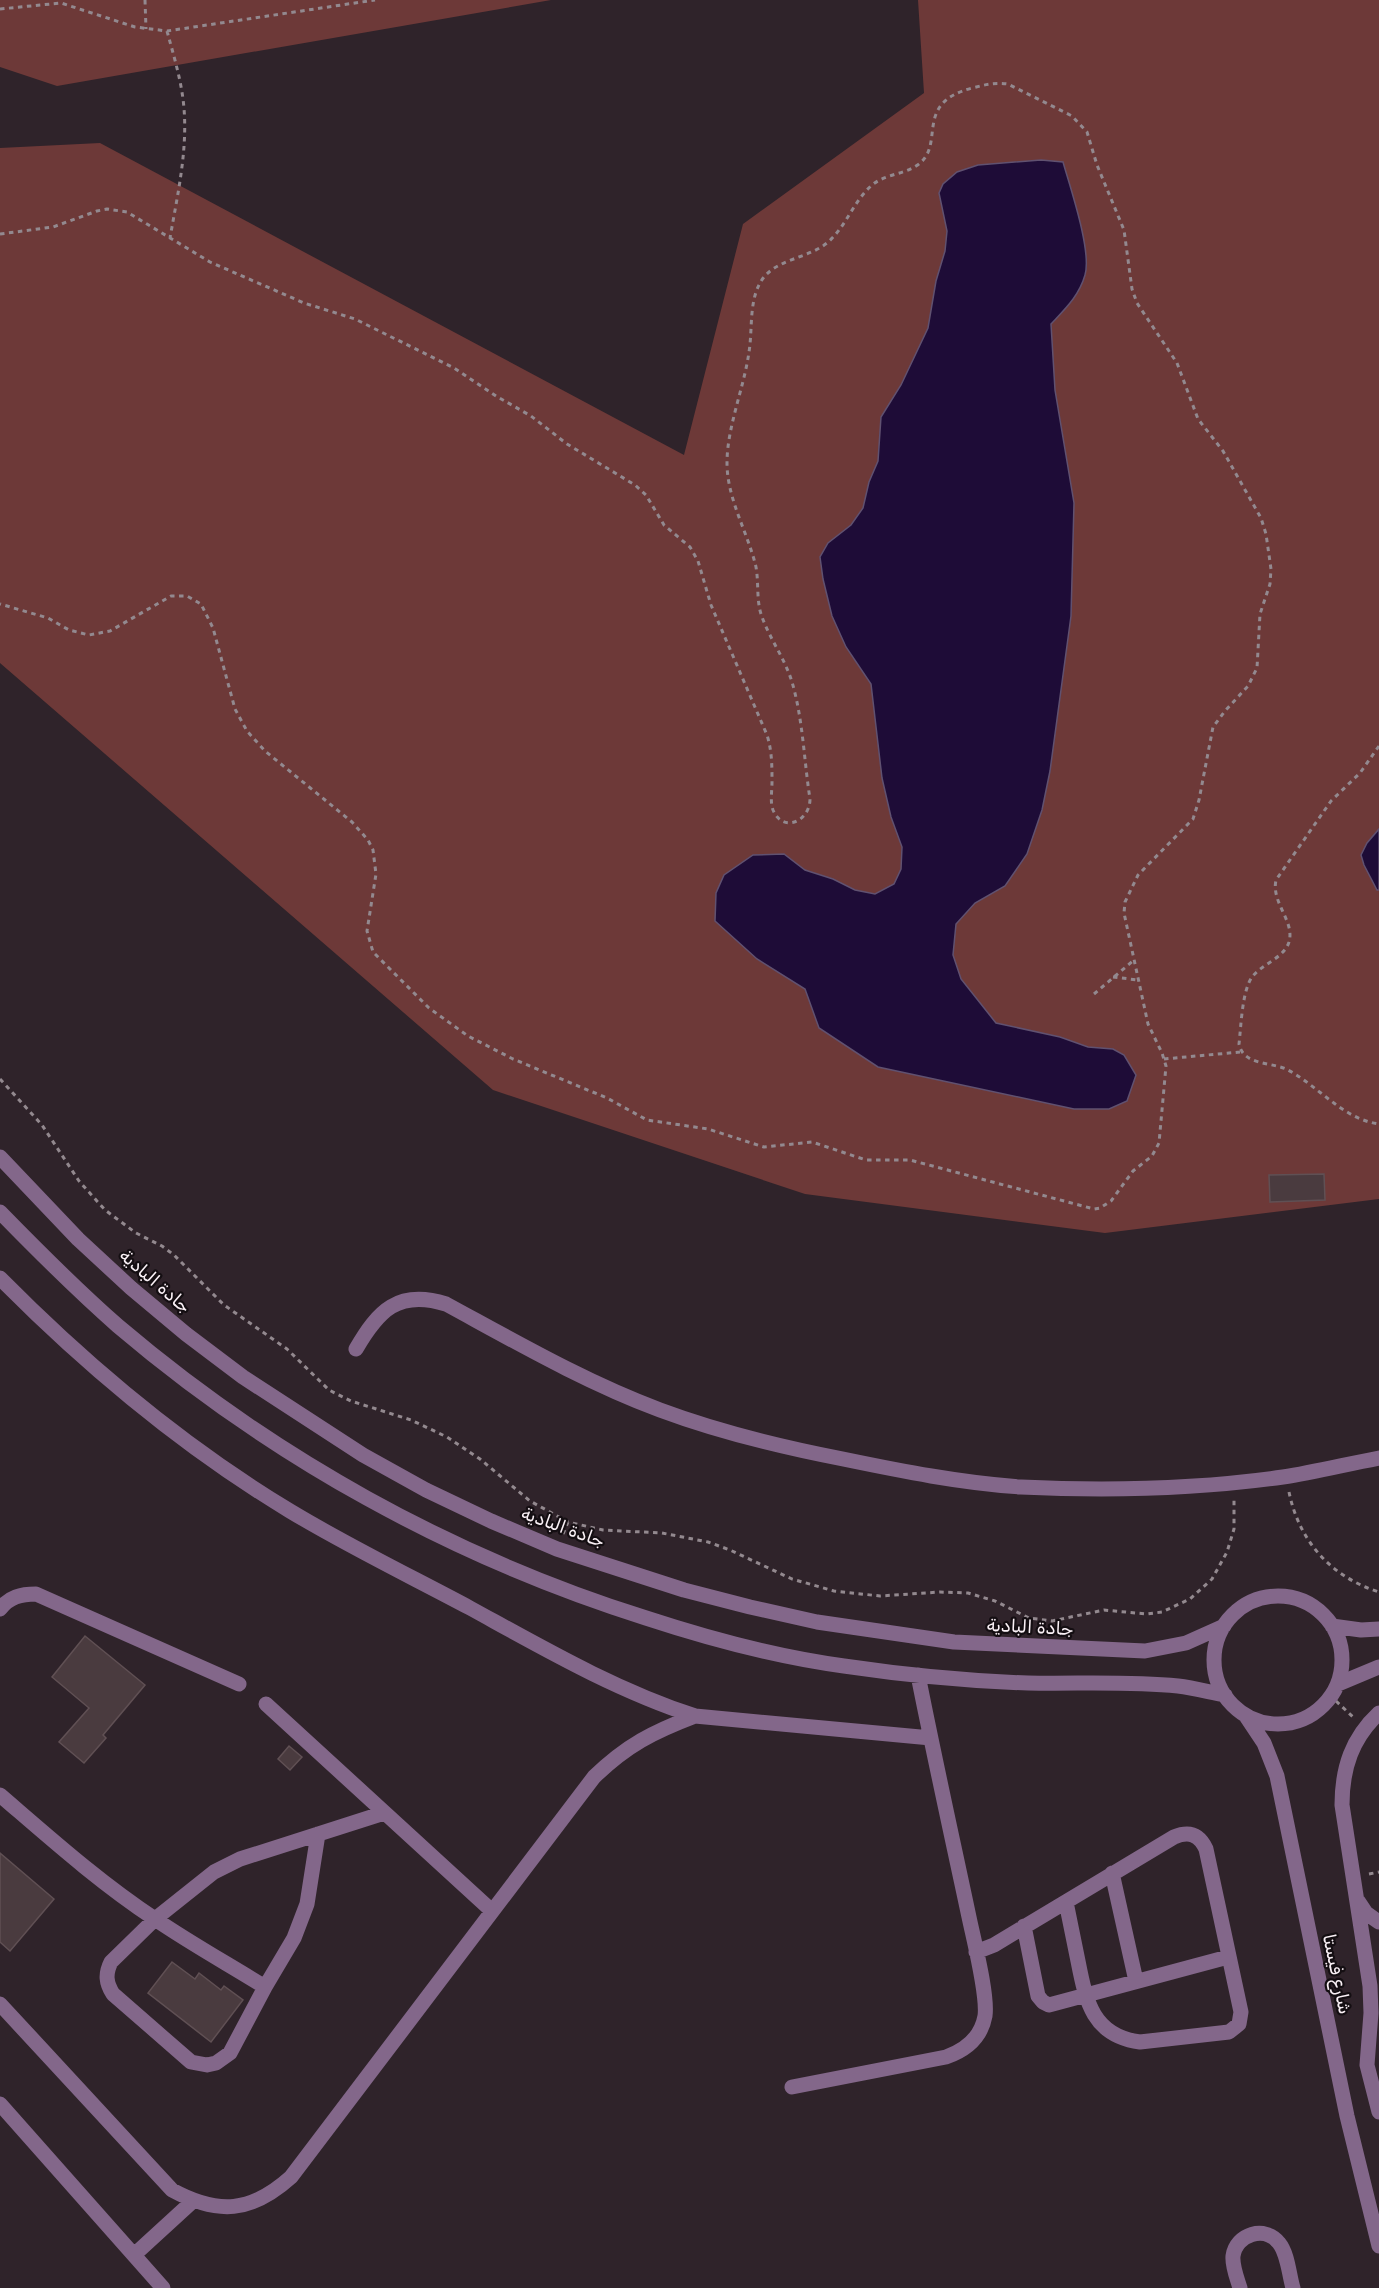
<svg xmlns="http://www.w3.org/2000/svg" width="1379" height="2288" viewBox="0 0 1379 2288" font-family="Rubik,Vazirmatn,sans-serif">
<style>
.green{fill:#6d3938}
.water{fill:#1e0c37;stroke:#605170;stroke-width:1.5}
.building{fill:#4a3b3f;stroke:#605054;stroke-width:1.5}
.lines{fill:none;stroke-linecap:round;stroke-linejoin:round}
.path{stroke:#93898f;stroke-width:3;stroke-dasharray:4.5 4.5;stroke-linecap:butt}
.minor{stroke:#83678a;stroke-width:15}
.labels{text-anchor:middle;stroke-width:4.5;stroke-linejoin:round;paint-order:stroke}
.street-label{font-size:18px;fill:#faf1f6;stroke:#140e12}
</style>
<rect width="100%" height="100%" fill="#2f232a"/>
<path class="green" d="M 0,0 L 551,0 L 57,86 L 0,67 Z
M 918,0 L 1379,0 L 1379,1199 L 1105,1233 L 805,1194 L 493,1090 L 0,663 L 0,148 L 100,143 L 684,455 L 743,224 L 924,93 Z"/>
<path class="water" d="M 1041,160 L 1063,162 C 1070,187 1092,251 1085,275 C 1079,296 1065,309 1051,324 L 1055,390 L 1074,503 L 1071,616 L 1050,771 L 1042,810 L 1027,854 L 1005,886 L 975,903 L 956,924 L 953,955 L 961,979 L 996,1023 L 1060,1037 L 1088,1047 L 1113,1049 L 1124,1055 L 1136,1075 L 1127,1101 L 1109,1109 L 1074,1109 L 878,1067 L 819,1028 L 805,989 L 757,959 L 715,921 L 716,893 L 724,875 L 753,855 L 784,854 L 805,870 L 833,879 L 855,890 L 875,894 L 894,884 L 901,869 L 902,847 L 891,817 L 882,778 L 871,684 L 846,647 L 832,616 L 823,579 L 820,557 L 828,543 L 851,525 L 863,508 L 869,482 L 878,461 L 881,417 L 901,385 L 928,328 L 936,281 L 945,251 L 947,231 L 939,193 L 943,184 L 957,172 L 978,165 Z
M 1379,829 L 1379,890 L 1377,890 L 1364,865 L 1361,855 L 1367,843 Z"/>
<path class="building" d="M 1324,1174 L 1325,1200 L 1270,1202 L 1269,1175 Z
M 85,1636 L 145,1685 L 103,1735 L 106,1738 L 84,1763 L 59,1742 L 89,1708 L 52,1677 Z
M 289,1746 L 302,1757 L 290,1770 L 278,1759 Z
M 0,1853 L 54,1899 L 10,1951 L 0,1942 Z
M 172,1962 L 195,1979 L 199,1973 L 221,1990 L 224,1986 L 243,2000 L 211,2042 L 148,1993 Z"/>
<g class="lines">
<path class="path" d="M 145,0 L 146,29
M 0,9 L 61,3 L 135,27 L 167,31 L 375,0
M 167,31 C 173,53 180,76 183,99 C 189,145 178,192 170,238
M 0,234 L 53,227 L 97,211 L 107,209 L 127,212 L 210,262 L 304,303 L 355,319 L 454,368 L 496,396 L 531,416 L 567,444 L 635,485 L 646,495 L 664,525 L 690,547 L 698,561 L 711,605 L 767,735 C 772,751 772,766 772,782 C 772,791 770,802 773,810 C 783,834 810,821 810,799 C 804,761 803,719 792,682 C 785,659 770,639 762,617 C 756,601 759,584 756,567 C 748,533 727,499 727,463 C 727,427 744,388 749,352 C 753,328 748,297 764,277 C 779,259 808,258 827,243 C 846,227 853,202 871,186 C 884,174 902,175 916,166 C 948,146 911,104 972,88 C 984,85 995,82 1008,84 L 1072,116 L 1087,132 L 1097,165 L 1124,230 L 1132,289 L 1137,303 L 1177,363 L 1198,419 L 1223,451 L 1261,518 L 1266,534 L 1271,569 L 1270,584 L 1260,614 L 1257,668 L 1248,686 L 1225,711 L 1213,727 L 1199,800 L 1193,819 L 1138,875 L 1125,902 L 1124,913 L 1148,1024 L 1162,1053 L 1166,1066 L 1159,1143 L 1152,1156 L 1133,1171 L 1111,1201 L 1100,1208 L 1094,1209 L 910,1160 L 866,1160 L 812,1142 L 764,1147 L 708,1129 L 647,1120 L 607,1098 L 513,1059 L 468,1036 L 429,1008 L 373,952 L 367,931 L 376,874 L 373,850 L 368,840 L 352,822 L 265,751 L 247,731 L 235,709 L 213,628 L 201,604 L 187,596 L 171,596 L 110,631 L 89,635 L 69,630 L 48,618 L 0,604
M 1379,746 L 1360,773 L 1331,801 L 1276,880 C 1271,903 1295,921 1289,942 C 1284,958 1262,964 1252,977 C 1242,991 1241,1027 1239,1044 C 1243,1065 1270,1062 1286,1069 C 1318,1085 1342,1119 1379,1124
M 1113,977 L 1138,980
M 1094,994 L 1134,960
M 1164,1059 L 1240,1052
M 0,1079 L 42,1125 L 79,1181 L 105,1210 L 136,1233 L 162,1246 L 174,1255 L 224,1305 L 287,1349 L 329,1390 L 351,1401 L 411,1420 L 447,1437 L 480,1459 L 530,1501 L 568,1522 L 603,1530 L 662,1533 L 708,1542 L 730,1550 L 792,1579 L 834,1591 L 880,1596 L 940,1592 L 968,1593 L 995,1601 L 1029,1618 L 1052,1621 L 1104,1610 L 1147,1614 L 1162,1612 L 1190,1599 L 1212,1579 L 1227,1552 L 1234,1529 L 1234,1498
M 1289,1492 C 1299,1541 1331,1577 1379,1592
M 563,1534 L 568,1522
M 1336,1701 L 1353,1717
M 1369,1874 L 1379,1872"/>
<path class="minor" d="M 0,1157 L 78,1239 L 131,1288 L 186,1334 L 243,1377 L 363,1455 L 426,1490 L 491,1521 L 557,1549 L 684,1590 L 750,1607 L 817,1622 L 954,1642 L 1145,1651 L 1186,1643 L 1224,1626
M 0,1212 C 38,1251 77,1290 118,1326 C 272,1457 452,1557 646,1618 C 710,1639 777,1657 844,1666 C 905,1675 966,1681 1028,1683 C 1077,1684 1128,1681 1178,1686 C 1194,1688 1209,1692 1225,1695
M 0,1278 C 87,1366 184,1447 290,1511 C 348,1546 410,1576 470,1608 C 543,1648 615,1690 695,1716 L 931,1738
M 356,1349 C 378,1311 398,1289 446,1304 C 516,1342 585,1382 660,1410 C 719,1432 781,1447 843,1459 C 901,1471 961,1483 1021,1487 C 1107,1491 1198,1489 1283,1477 C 1315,1472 1347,1464 1379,1458
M1214 1660a64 64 0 1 1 128 0a64 64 0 1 1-128 0Z
M 0,1609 C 9,1597 21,1594 36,1594 L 239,1684
M 1332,1626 L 1361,1630 L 1379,1629
M 1338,1684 L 1379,1667
M 266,1704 L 492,1911
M 1379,1713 C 1352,1738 1342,1768 1342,1805 L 1370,1986 L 1371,2013 L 1367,2065 L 1379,2112
M 1246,1716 L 1264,1743 L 1277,1776 L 1347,2116 L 1379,2246
M 0,1795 C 50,1838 99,1882 155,1919 C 190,1943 228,1964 265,1987
M 318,1834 L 307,1904 L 294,1938 L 265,1987 L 230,2053 L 216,2063 L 207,2065 L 191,2062 L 113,1994 C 106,1983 105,1974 111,1962 L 155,1919 L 214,1872 L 240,1859 L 384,1813
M 1112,1873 L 1136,1981
M 1358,1901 L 1366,1913 L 1379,1922
M 1024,1926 L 1038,1996 L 1043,2002 L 1049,2005 L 1228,1957
M 976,1952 L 994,1945 L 1174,1837 C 1189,1831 1199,1834 1206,1849 L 1241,2012 L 1239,2024 L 1229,2032 L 1140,2042 C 1093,2036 1086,2002 1078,1961 C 1074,1941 1070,1922 1066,1902
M 0,2004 L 172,2190 C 218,2215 251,2213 291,2177 L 594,1777 C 627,1745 653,1732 695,1716
M 792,2087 L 946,2057 C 966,2050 981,2038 985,2016 C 988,1995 974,1941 969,1917 C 952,1837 934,1756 918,1675
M 0,2104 L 163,2288
M 134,2255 L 193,2201
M 1240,2288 C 1237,2278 1232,2266 1233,2256 C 1236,2234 1265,2225 1279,2243 C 1288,2254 1289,2275 1293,2288"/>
</g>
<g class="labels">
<g class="street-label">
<text transform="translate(155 1281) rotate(41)" y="6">جادة البادية</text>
<text transform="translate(563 1527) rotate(20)" y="6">جادة البادية</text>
<text transform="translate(1030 1627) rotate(3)" y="6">جادة البادية</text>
<text transform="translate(1337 1974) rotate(78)" y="6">شارع فيستا</text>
</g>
</g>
</svg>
